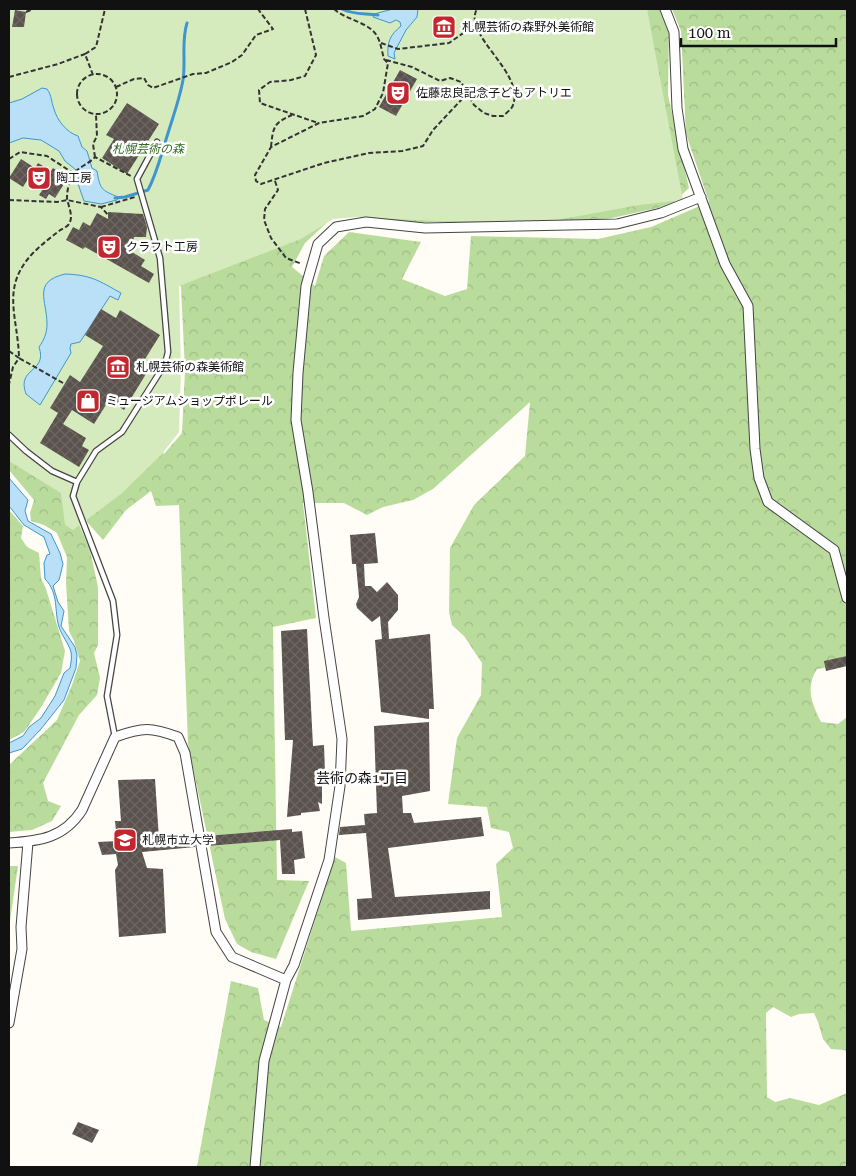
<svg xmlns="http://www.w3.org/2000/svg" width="856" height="1176" viewBox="0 0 856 1176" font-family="'Roboto Serif','Noto Sans JP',serif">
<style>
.forest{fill:url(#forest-crowns)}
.park{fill:#d5ebbd}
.water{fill:#b9e0f7;stroke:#3f96cf}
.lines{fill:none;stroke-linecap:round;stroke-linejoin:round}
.stream{stroke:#3f96cf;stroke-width:3}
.building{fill:url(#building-cross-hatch)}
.service-casing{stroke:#444;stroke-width:7}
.minor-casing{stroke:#444;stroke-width:11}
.path{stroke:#333;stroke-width:2;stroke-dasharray:5 2.5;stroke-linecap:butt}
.service{stroke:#fff;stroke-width:4.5}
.minor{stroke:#fff;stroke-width:9}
.labels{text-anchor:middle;stroke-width:5;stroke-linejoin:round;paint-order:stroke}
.poi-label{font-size:12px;fill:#111;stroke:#fff;text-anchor:start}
.park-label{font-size:12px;font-style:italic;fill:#2f6b1f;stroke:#fff}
.neighbourhood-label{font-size:14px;fill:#111;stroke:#fff}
</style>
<defs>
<pattern id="forest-crowns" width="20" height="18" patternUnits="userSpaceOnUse" patternTransform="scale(1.25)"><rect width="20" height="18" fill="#b9dc9c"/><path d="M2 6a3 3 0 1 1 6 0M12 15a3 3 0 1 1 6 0" fill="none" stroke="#9ebc85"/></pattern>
<pattern id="building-cross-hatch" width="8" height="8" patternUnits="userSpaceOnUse" patternTransform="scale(1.25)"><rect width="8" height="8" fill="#5a524d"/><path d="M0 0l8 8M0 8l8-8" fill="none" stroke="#6d6662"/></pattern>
</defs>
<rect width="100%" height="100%" fill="#fffdf5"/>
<path class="forest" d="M 521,9 L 660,9 L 669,32 L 668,95 L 689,188 L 671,205 L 612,218 L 560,222 L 410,222 L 348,216 L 332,218 L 305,243 L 292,267 L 315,286 L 324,256 L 349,232 L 421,242 L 402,279 L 445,296 L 467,289 L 471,236 L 598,239 L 651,227 L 709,202 L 686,134 L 681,31 L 672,9 L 847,9 L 847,664 L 817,669 C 805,688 812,704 821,722 L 838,724 L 847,717 L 847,1053 L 845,1050 L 831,1049 L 823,1039 L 818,1022 L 814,1013 L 799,1014 L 791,1017 L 773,1007 L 766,1013 L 767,1097 L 775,1102 L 790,1098 L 819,1105 L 847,1093 L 847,1167 L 197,1167 L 231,981 L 258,988 L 264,1020 L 281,1027 L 335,857 L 346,863 L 351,931 L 502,917 L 496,864 L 513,848 L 509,832 L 491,828 L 487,807 L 448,804 L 457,738 L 481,695 L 482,663 L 464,636 L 452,625 L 449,612 L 450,548 L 474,505 L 525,456 L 530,402 L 433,489 L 413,500 L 383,507 L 367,515 L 344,503 L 303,503 L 316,618 L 273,627 L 277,880 L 309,881 L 276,959 L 251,952 L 237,944 L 225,919 L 188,744 L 179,505 L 156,506 L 151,491 L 126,510 L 103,540 L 87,522 L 86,516 L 157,441 L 164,454 L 182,433 L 185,371 L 181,287 L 170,273 Z
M 9,447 L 67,488 L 78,522 L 90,550 L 98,587 L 98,645 L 94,653 L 100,678 L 97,695 L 79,715 L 43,783 L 48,801 L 61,806 L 52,821 L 32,830 L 9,832 L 9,765 L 57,720 L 72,685 L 80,661 L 74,641 L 69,631 L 66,583 L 67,557 L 57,533 L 44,525 L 31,521 L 30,513 L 34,500 L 9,470 Z
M 9,510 L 23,526 L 21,538 L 27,547 L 39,553 L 41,578 L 46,589 L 65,651 L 61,673 L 40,709 L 24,732 L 9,740 Z
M 9,866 L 18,866 L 9,928 Z"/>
<path class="park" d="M 9,9 L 647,9 L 683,200 L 639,205 L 552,221 L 436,221 L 357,217 L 333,219 L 301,239 L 179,286 L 181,371 L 179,432 L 161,455 L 121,494 L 73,530 L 65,525 L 61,493 L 9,461 Z"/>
<path class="water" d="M 393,9 L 418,9 L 417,17 L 406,30 L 394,53 L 395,59 L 388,56 C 387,42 390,35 401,26 L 400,22 L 396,20 L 390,23 L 373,17 L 374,14 Z
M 42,88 L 47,89 C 52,96 51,101 54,109 C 57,120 66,132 78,136 L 82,147 L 87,151 L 92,168 L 97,171 C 100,189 101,190 118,197 L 117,200 L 101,204 L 84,201 L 77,181 L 81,174 L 65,161 L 59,151 L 41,140 L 23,138 L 9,143 L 9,103 L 22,99 Z
M 65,274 C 92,275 99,281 121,293 L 118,300 L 110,296 L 80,342 L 71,344 L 70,348 L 71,353 L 40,405 L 26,394 C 16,367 48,373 39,347 C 44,340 47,333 47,324 C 47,300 32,282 65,274 Z
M 9,478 L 28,500 L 25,511 L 28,521 L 51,534 L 60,553 L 63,564 L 59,580 L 53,586 L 58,602 L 64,611 L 61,626 L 75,647 L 77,655 L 76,668 L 64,700 L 41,729 L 22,749 L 9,753 L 9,743 L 23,736 L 29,727 L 41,718 L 55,696 L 64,673 L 70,668 C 71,663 72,657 71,652 C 69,644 62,636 59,627 C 54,611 59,593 45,579 L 44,563 L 47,555 L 50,554 L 44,537 L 24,525 L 9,506 Z"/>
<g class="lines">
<path class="stream" d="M 342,9 C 354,15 365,13 378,15
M 115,198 L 125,197 L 148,190 C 156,175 160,159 165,143 C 171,122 179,102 183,80 C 186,61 181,42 187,23"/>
</g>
<path class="building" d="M 15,10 L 26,12 L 24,27 L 12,27 Z
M 400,70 L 417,79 L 396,116 L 379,107 Z
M 127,103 L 159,124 L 127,174 L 102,158 L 114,139 L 106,135 Z
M 21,159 L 35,168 L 38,163 L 51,171 L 53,168 L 68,178 L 55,198 L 49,194 L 46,199 L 39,195 L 43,189 L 28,179 L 23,187 L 9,178 Z
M 108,212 L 143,214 L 147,227 L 146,237 L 134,237 L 132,252 L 145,260 L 141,266 L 154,274 L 149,283 L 85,247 L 83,249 L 66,240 L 73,227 L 79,230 L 83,222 L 90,226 L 97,213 L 108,219 Z
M 101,309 L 116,318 L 120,310 L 160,335 L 142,364 L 149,369 L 124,410 L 109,400 L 94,424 L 72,410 L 63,424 L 86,438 L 82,446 L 89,450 L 79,467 L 40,443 L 58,413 L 50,408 L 70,375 L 80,382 L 103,346 L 85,335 Z
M 375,533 L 378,563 L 364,564 L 365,586 L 371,586 L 377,592 L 387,582 L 398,595 L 398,610 L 388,622 L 389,639 L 430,634 L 434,709 L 429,709 L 429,719 L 381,712 L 375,640 L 382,639 L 380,616 L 372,622 L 357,608 L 356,604 L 359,597 L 356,564 L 352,564 L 350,535 Z
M 307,629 L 313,746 L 324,745 L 325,773 L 322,772 L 322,804 L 318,802 L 320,811 L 301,813 L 301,815 L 287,817 L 293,740 L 285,740 L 281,631 Z
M 847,656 L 847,666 L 826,671 L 824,661 Z
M 429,722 L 430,791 L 402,796 L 403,813 L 411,813 L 414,823 L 481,817 L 484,836 L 388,848 L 395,897 L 490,891 L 490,909 L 358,920 L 357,899 L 372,898 L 366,833 L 339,835 L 340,827 L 365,825 L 364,814 L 377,813 L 374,726 Z
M 155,779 L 159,839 L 193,837 L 195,847 L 142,852 L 147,868 L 163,869 L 166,933 L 119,937 L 115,870 L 118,865 L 116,854 L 102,855 L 98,842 L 117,841 L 115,821 L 121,821 L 118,780 Z
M 292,829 L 292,832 L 302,831 L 305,858 L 294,860 L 295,874 L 282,874 L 280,840 L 207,846 L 206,836 Z
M 78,1122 L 99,1130 L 92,1143 L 72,1134 Z"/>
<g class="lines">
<g class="service-casing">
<path id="service" d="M 9,435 L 26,451 L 52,471 L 77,482
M 115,737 L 107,696 L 117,635 L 113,601 L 73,496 L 77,482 L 96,451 L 122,432 L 165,364 L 168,352 L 160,258 L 137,179 L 157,142"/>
</g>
<g class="minor-casing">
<path id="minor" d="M 665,9 L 674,32 L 677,108 L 683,149 L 725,264 L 748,306 L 755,449 L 759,478 L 768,502 L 834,550 L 847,598
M 9,843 C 40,841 64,838 82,810 L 115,737 C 143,727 151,727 178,737 L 185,753 L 216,932 L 232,957 L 286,980
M 9,1023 L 22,949 L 21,927 L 28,842
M 255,1167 L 264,1061 L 286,980 L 294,965 L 329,860 L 340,786 L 342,739 L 324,618 L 308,492 L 296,420 L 298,373 L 306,286 L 318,244 L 336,227 L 366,222 L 425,228 L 617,224 L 661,213 L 701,197"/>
</g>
<path class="path" d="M 305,9 L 316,55 L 305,76 L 291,80 L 270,82 L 259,90 L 260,103 L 318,123
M 334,9 C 346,20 369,22 377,36 C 381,43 382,52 384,59 L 388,63 L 383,93 L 375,109 L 363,116 L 319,123 L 271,147 L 255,175 L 256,181 L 261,184 L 324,163 L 369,153 L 402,151 L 423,146 L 433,130 L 463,98 L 465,90
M 26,12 L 33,9
M 381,43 L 398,49 L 449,43 L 475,25
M 386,60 L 412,67 L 440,81 L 450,78 L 461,82 L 474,105 L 484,113 L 493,116 L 503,116 C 506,113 512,109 513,105 C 525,72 462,35 477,9
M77 94a20 20 0 1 1 40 0a20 20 0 1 1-40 0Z
M 93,75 L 85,54 L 96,47 L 105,9
M 9,77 L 58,64 L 85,54
M 116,87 L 134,79 L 144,78 L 148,85 L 153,88 L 193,74 L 206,73 L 232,62 L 242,55 L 256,35 L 273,29 L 258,9
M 271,147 C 273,128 273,123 292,115
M 95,157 L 93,144 L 97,136 L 96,115
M 9,159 L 20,152 L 47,156 L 73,173
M 275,181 L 278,190 L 265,209 L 264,220 L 271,238 L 286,258 L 302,264
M 9,200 L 57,202 L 67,200 L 101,207 L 108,215
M 101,207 L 135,197
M 9,351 L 19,358 L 13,367 L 9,384
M 63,383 L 19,358 C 18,316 0,288 33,253 C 41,245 50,238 59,231 C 62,229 67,227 69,224 C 74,216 68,206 67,198 C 67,190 69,183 72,176 C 76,168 89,164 95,157 L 131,176"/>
<use href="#service" class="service"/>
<use href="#minor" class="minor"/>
</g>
<defs>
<g id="museum-square" transform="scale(1.25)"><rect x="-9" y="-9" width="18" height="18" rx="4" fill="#c4262e" stroke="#fff"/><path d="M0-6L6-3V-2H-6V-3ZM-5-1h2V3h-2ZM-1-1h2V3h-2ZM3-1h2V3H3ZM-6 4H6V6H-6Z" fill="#fff"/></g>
<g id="theatre-square" transform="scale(1.25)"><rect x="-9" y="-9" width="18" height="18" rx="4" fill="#c4262e" stroke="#fff"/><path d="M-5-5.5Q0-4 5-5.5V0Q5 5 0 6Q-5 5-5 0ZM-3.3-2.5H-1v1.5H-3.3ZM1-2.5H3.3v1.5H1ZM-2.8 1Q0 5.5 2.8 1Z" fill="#fff"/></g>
<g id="shop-square" transform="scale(1.25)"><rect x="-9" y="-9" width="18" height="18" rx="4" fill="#c4262e" stroke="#fff"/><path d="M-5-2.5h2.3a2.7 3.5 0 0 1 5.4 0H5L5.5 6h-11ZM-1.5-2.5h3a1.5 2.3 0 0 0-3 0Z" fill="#fff"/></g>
<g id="university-square" transform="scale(1.25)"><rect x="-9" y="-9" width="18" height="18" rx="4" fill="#c4262e" stroke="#fff"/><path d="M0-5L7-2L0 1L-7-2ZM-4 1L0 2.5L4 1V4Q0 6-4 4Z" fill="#fff"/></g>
</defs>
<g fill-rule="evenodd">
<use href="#museum-square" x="444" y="27"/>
<use href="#theatre-square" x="398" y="93"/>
<use href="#theatre-square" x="39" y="178"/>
<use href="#theatre-square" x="109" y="247"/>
<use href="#museum-square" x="118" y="367"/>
<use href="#shop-square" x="88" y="401"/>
<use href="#university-square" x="125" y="840"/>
</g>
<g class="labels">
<g class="poi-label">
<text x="462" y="31">札幌芸術の森野外美術館</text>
<text x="416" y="97">佐藤忠良記念子どもアトリエ</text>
<text x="56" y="182">陶工房</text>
<text x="126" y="251">クラフト工房</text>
<text x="136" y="371">札幌芸術の森美術館</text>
<text x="106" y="405">ミュージアムショップポレール</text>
<text x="142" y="844">札幌市立大学</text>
</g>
<g class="park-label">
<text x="148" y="153">札幌芸術の森</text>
</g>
<g class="neighbourhood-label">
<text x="362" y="783">芸術の森1丁目</text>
</g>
</g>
<rect width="856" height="1176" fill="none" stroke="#111111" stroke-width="20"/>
<path d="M681 38v8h155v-8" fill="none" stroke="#111111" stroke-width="2.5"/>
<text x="688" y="38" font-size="15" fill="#111111" stroke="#ffffff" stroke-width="4" paint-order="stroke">100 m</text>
</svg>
